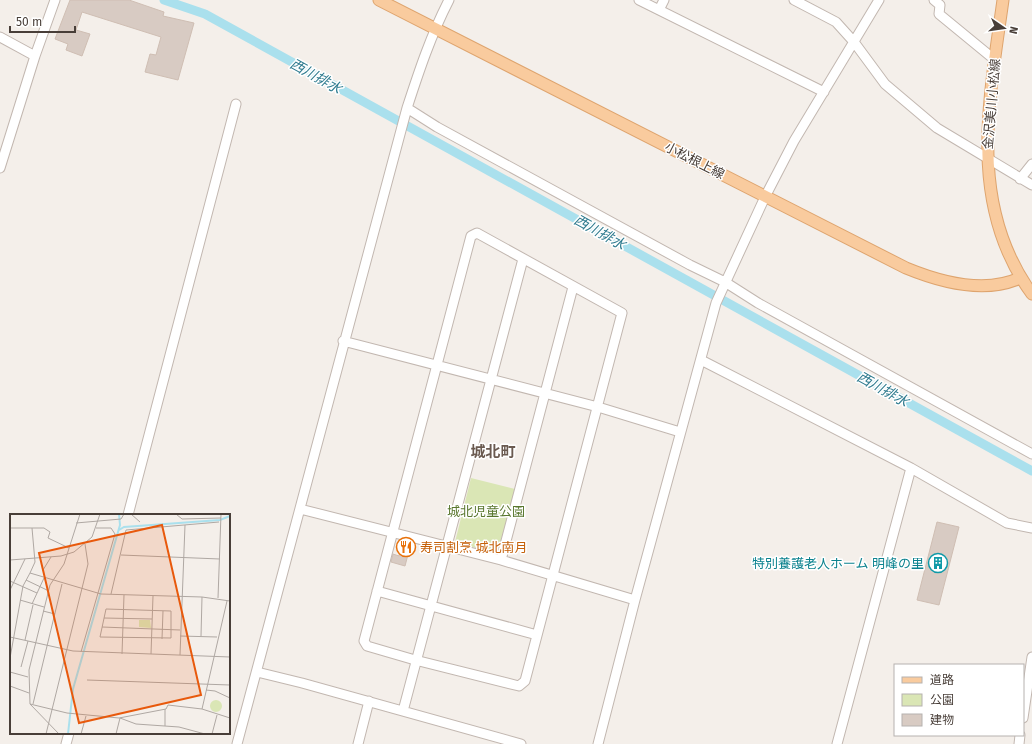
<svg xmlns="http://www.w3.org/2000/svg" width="1032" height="744" viewBox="0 0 1032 744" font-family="'Fira Sans','Noto Sans JP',sans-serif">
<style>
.green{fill:#dae6b5}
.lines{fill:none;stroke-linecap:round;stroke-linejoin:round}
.canal{stroke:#aae0ed;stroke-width:9}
.building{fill:#d8cbc3;stroke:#cfbeb3}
.minor-casing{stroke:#c2b7b0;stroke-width:11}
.major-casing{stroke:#dea46e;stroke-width:13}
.minor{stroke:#fff;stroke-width:9}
.major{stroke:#f9cb9e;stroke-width:11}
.labels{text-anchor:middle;stroke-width:3;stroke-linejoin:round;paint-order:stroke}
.street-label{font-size:13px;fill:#483e38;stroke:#fff}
.park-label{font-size:13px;fill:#59772e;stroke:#fff}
.food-label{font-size:13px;fill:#c56008;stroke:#fff;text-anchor:start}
.culture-label{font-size:13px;fill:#0d838f;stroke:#fff;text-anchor:end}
.water-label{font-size:14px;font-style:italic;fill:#2f7b8f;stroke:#fff}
.quarter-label{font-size:15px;font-weight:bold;fill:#6a5a50;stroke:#fff}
.inset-river{fill:none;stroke:#aae0ed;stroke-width:2}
.inset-road{fill:none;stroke:#afa8a3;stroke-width:1}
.view{fill:#e8590c;fill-opacity:0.15;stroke:#e8590c;stroke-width:2}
.inset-edge{fill:none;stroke:#483e38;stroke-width:2}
</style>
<rect width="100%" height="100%" fill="#f4efea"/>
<path class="green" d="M 471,478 L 515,489 L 498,551 L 494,553 L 455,542 Z"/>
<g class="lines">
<path class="canal" d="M 164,0 L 205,14 L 1032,471"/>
</g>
<path class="building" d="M 70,0 L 129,0 L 164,12 L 163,16 L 194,23 L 178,80 L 145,72 L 150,54 L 156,55 L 161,37 L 82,12 L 76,30 L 90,34 L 82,56 L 66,50 L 68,44 L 55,39 Z
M 937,522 L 959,527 L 939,605 L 917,600 Z
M 403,541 L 411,543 L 405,566 L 391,562 L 393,554 L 399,556 Z"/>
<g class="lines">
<g class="minor-casing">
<path id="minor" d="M 639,0 L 824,92
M 794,0 L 836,22 L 854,42 L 885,84 L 937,128 L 1032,185
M 934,0 L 940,5 L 939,14 L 995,60
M 659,10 L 664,0
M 0,37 L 35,56
M 407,108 L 437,127 L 690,265 L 725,282 L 758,303 L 1032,454
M 0,168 L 35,56 L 55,0
M 1020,179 L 1032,164
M 477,233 L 622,313 L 525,681 L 519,686 L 415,660 L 367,646 L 364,641 L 471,236 Z
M 343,341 L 598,407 L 680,432
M 701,360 L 911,468 L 1007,523 L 1032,528
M 300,509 L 501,560 L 635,600
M 128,515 L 236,104
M 501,560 L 573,287
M 377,591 L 537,635
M 257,672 L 302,683 L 521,744
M 403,711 L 523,259
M 1023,718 L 1032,657
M 66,744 L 69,733
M 237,744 L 407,108 C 419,71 431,35 449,0
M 358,744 L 369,701
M 598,744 L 635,600 L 716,303 L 765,197 L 794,141 L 879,0
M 837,744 L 911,468
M 1019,744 L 1020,735"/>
</g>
<g class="major-casing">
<path id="major" d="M 379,0 L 906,268 C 940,282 985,294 1020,278
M 1003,0 C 989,101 967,205 1032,294"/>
</g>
<use href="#minor" class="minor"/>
<use href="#major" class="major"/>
</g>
<defs>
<g id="restaurant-ring" transform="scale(1)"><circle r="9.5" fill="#fff" stroke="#e8710a" stroke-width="1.5"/><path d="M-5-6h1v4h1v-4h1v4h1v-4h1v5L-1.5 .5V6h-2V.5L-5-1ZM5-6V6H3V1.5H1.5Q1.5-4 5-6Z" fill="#e8710a"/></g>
<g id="building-ring" transform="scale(1)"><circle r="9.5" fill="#fff" stroke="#0f9aa8" stroke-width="1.5"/><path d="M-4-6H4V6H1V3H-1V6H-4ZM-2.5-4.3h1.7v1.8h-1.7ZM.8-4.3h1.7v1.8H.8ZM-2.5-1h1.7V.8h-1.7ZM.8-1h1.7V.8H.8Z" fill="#0f9aa8"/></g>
</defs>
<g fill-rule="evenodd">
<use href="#restaurant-ring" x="406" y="547"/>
<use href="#building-ring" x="938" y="563"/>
</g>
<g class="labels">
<g class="street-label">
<text transform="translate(991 104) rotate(-85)" y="5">金沢美川小松線</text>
<text transform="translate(695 160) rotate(27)" y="5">小松根上線</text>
</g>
<g class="park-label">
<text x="486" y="516">城北児童公園</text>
</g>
<g class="food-label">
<text x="420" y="552">寿司割烹 城北南月</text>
</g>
<g class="culture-label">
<text x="924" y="568">特別養護老人ホーム 明峰の里</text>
</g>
<g class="water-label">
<text transform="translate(316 76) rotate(29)" y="5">西川排水</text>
<text transform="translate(600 232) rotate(29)" y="5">西川排水</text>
<text transform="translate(883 389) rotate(29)" y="5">西川排水</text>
</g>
<g class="quarter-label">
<text x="493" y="457">城北町</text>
</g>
</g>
<g transform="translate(10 514)">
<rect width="220" height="220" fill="#f4efea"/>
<path d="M 129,106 L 140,106 L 141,114 L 129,113 ZM200 192a6 6 0 1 1 12 0a6 6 0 1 1-12 0Z" fill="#dae6b5"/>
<path class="inset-river" d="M 109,16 L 114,13 L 210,6 L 220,2M 58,220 L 63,175 L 110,11 L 109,0"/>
<path class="inset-road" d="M 121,0 L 130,8M 166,0 L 172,5 L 211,4M 66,9 L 111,5 L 114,0M 0,14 L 34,14 L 40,18 L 38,24 L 59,34M 111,41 L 210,45M 0,46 L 51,42 L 64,38 L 82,23 L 90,0M 33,56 L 41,43M 20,59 L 25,48 L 22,14M 16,66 L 39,77M 0,67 L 27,79M 0,76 L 15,45M 101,80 L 116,16 L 209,8M 208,84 L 211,0M 10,86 L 34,93M 217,87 L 192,195 L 220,204M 22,90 L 34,64M 96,95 L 161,97 L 161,124 L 90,123 ZM 33,97 L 45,100M 94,104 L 142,105M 92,113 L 170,116M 170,122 L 207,123M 191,122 L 192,83M 0,123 L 63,137 L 220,143M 152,125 L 153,97M 15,126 L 23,91M 71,138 L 105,20 L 101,14 L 86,14M 112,140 L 114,81M 141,140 L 143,82M 170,141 L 175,11M 0,144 L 13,72 L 20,59 L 91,80 L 192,83 L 220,87M 11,153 L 18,127M 0,158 L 18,163M 77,166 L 220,171M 0,172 L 19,179M 196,176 L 205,177 L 220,184M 20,190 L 57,199 L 109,204 L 156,195 L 158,191 L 192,195M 23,190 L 52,70M 155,195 L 155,212M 110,204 L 126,210 L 169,213 L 195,220M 36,220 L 78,50 L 75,30M 49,220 L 20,190 L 19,156 L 40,71 L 54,50 L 70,0M 71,220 L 76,202M 106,220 L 110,204M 202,220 L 207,201"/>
<path class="view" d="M 152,11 L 191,181 L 69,209 L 29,39 Z"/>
<rect width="220" height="220" class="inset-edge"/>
</g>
<rect x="894" y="664" width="130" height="72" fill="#ffffff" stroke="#b6b2af"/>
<rect x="902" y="677" width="20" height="6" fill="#f9cb9e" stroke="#b6b2af"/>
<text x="930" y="684" font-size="12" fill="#483e38">道路</text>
<rect x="902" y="694" width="20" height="12" fill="#dae6b5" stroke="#b6b2af"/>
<text x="930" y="704" font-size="12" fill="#483e38">公園</text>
<rect x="902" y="714" width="20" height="12" fill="#d8cbc3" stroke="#b6b2af"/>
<text x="930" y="724" font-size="12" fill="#483e38">建物</text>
<g transform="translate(1004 28) rotate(103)" stroke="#ffffff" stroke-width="3" paint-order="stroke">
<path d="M0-3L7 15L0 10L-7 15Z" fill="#483e38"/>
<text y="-6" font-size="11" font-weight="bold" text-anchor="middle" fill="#483e38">N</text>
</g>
<path d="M10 26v6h65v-6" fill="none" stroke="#483e38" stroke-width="2"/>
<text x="16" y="26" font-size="12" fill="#483e38" stroke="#ffffff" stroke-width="3" paint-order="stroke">50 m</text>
</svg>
